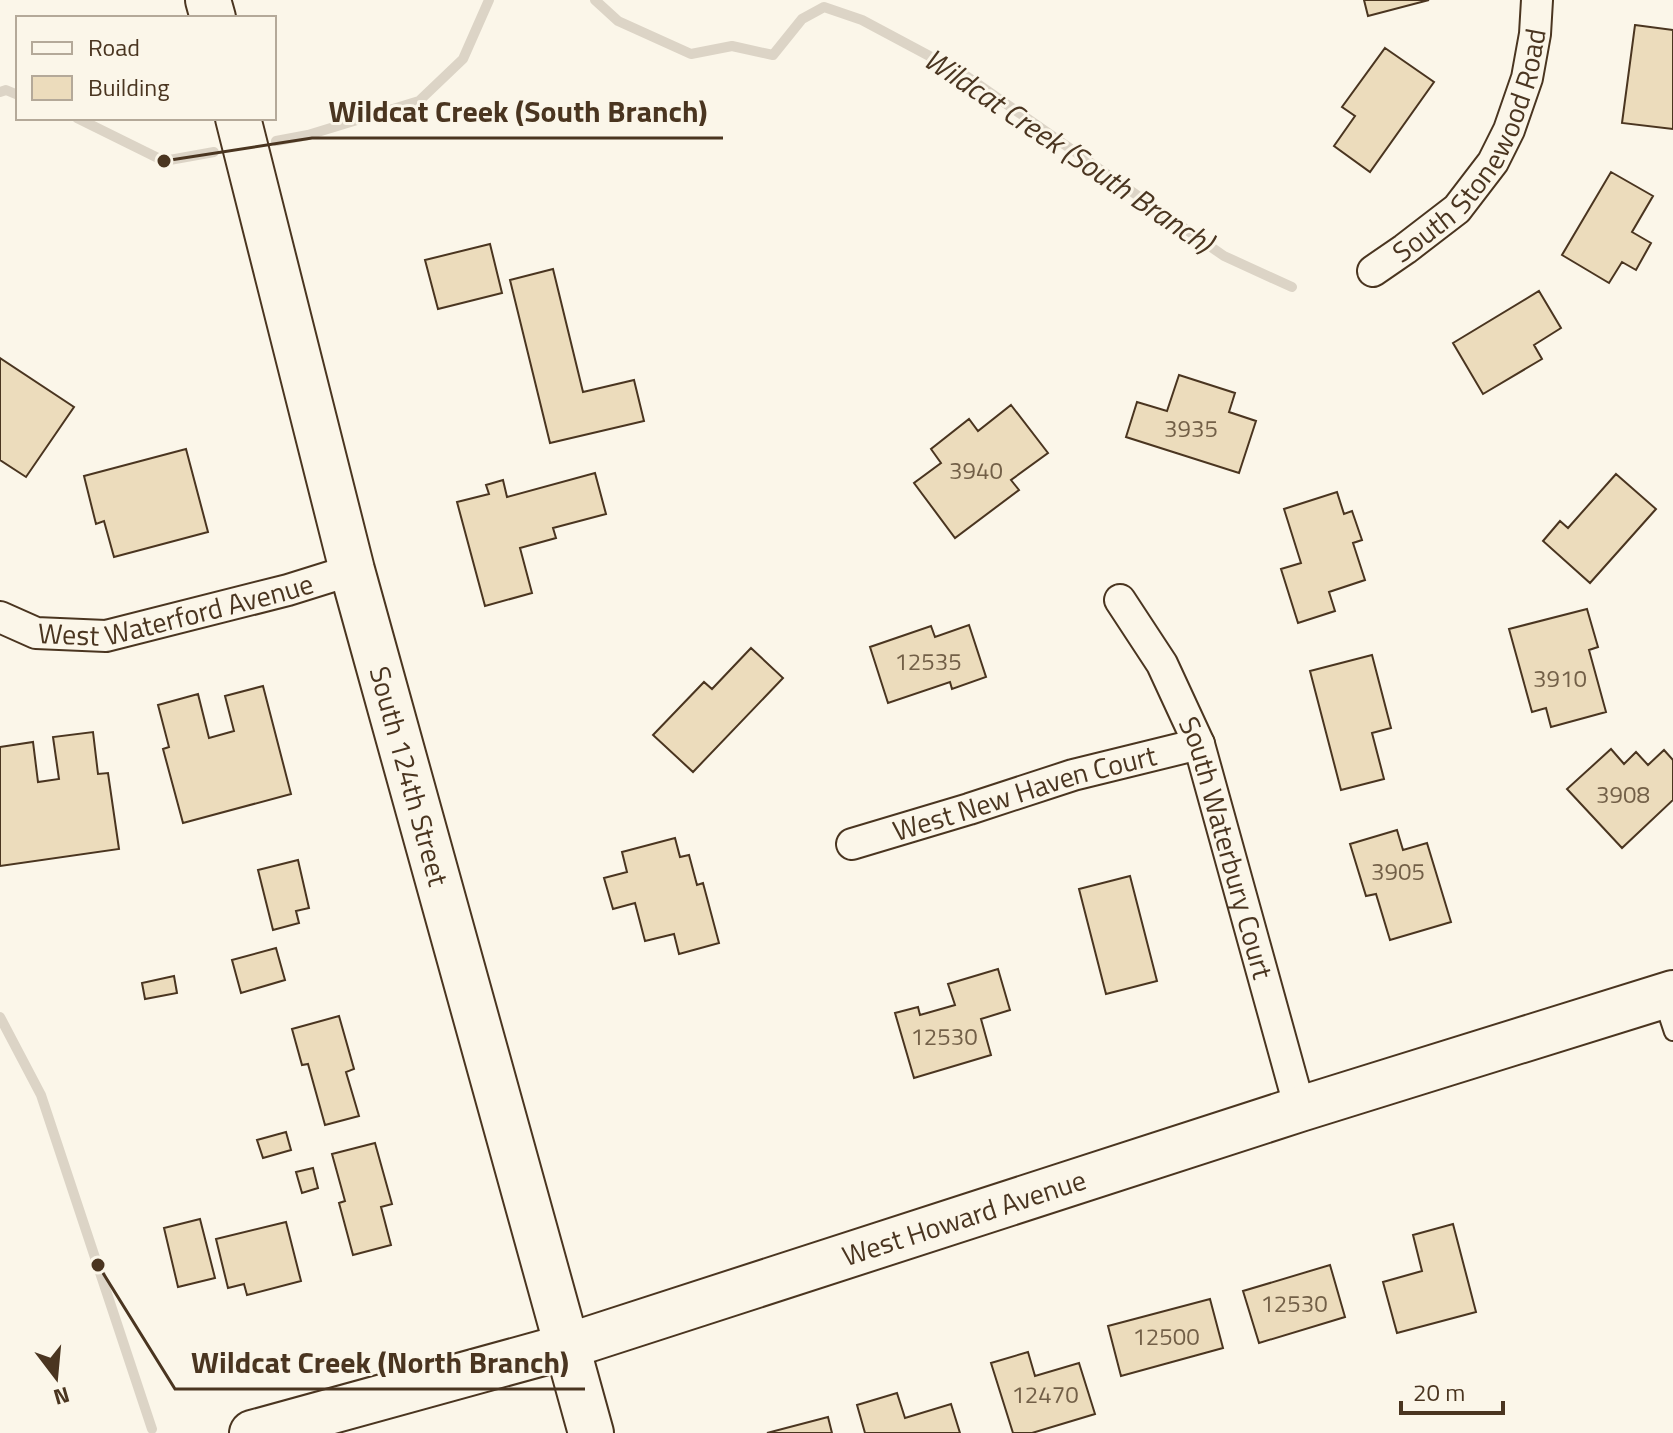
<svg xmlns="http://www.w3.org/2000/svg" width="1673" height="1433" viewBox="0 0 1673 1433" font-family="'Titillium Web',sans-serif">
<style>
.lines{fill:none;stroke-linecap:round;stroke-linejoin:round}
.stream{stroke:#dcd4c6;stroke-width:10}
.building{fill:#ecdcbc;stroke:#4a3520;stroke-width:2}
.lane-casing{stroke:#4a3520;stroke-width:20}
.street-casing{stroke:#4a3520;stroke-width:34}
.secondary-casing{stroke:#4a3520;stroke-width:48}
.lane{stroke:#fbf6e9;stroke-width:16}
.street{stroke:#fbf6e9;stroke-width:30}
.secondary{stroke:#fbf6e9;stroke-width:44}
.labels{text-anchor:middle;stroke-width:6;stroke-linejoin:round;paint-order:stroke}
.number-label{font-size:24px;fill:#725f47}
.street-label{font-size:28px;fill:#4a3520;stroke:#fbf6e9}
.water-label{font-size:30px;font-style:italic;fill:#4a3520;stroke:#fbf6e9}
.leader{fill:none;stroke:#4a3520;stroke-width:3}
.callout-dot{fill:#4a3520;stroke:#fbf6e9;stroke-width:3}
.callout-label{font-size:30px;text-anchor:middle;font-weight:bold;fill:#4a3520;stroke:#fbf6e9;stroke-width:6;stroke-linejoin:round;paint-order:stroke}
</style>
<rect width="100%" height="100%" fill="#fbf6e9"/>
<g class="lines">
<path class="stream" d="M 595,0 L 618,21 L 691,54 L 732,46 L 773,55 L 802,19 L 824,7 L 862,20 L 965,75 L 1224,256 L 1292,287
M 0,92 L 6,90 L 18,95
M 77,118 L 164,161 L 214,152
M 276,141 L 308,135 L 419,101 L 463,59 L 489,0
M 0,1017 L 41,1095 L 152,1429"/>
</g>
<path class="building" d="M 1364,0 L 1429,0 L 1368,16 Z
M 1635,25 L 1673,30 L 1673,129 L 1622,123 Z
M 1385,48 L 1434,82 L 1370,172 L 1334,146 L 1355,116 L 1342,107 Z
M 1611,172 L 1653,196 L 1632,232 L 1651,243 L 1636,270 L 1622,262 L 1609,283 L 1562,255 Z
M 490,244 L 502,293 L 438,309 L 425,260 Z
M 553,269 L 583,392 L 634,380 L 644,421 L 550,443 L 510,280 Z
M 1539,291 L 1561,328 L 1534,345 L 1542,359 L 1483,394 L 1453,343 Z
M 0,358 L 74,407 L 26,477 L 0,460 Z
M 1179,375 L 1235,393 L 1229,412 L 1256,421 L 1239,473 L 1126,437 L 1137,402 L 1167,411 Z
M 1011,405 L 1048,453 L 1011,480 L 1019,490 L 955,538 L 914,483 L 941,463 L 931,449 L 969,419 L 978,431 Z
M 186,449 L 208,532 L 114,557 L 104,521 L 96,524 L 84,476 Z
M 595,473 L 606,514 L 553,528 L 556,538 L 520,548 L 532,593 L 485,606 L 457,502 L 489,494 L 486,485 L 503,480 L 507,497 Z
M 1616,474 L 1656,509 L 1590,583 L 1543,541 L 1560,521 L 1568,528 Z
M 1337,492 L 1344,514 L 1352,511 L 1362,540 L 1353,543 L 1365,580 L 1329,592 L 1335,611 L 1298,623 L 1281,569 L 1301,563 L 1284,509 Z
M 1587,609 L 1598,647 L 1589,650 L 1606,712 L 1551,727 L 1546,708 L 1532,712 L 1509,629 Z
M 969,625 L 986,677 L 952,689 L 950,682 L 888,703 L 870,647 L 931,626 L 935,637 Z
M 751,648 L 783,678 L 693,772 L 653,735 L 704,682 L 712,689 Z
M 1372,655 L 1391,728 L 1372,733 L 1384,779 L 1341,790 L 1310,671 Z
M 263,686 L 291,794 L 183,823 L 163,749 L 169,747 L 158,705 L 198,694 L 209,738 L 234,731 L 225,696 Z
M 93,732 L 98,774 L 108,773 L 119,849 L 0,866 L 0,747 L 33,742 L 38,782 L 59,779 L 53,737 Z
M 1611,749 L 1624,764 L 1636,752 L 1648,765 L 1664,750 L 1673,760 L 1673,800 L 1622,848 L 1567,789 Z
M 1397,830 L 1403,850 L 1427,843 L 1451,922 L 1390,940 L 1376,894 L 1366,896 L 1350,844 Z
M 675,838 L 680,857 L 689,855 L 697,885 L 703,883 L 719,943 L 679,954 L 674,934 L 645,941 L 635,903 L 613,909 L 604,878 L 627,872 L 622,852 Z
M 298,860 L 309,908 L 296,911 L 299,923 L 273,930 L 258,870 Z
M 1130,876 L 1157,981 L 1106,994 L 1079,889 Z
M 276,948 L 285,980 L 241,993 L 232,960 Z
M 998,969 L 1010,1010 L 981,1019 L 991,1055 L 914,1078 L 895,1013 L 918,1007 L 920,1015 L 955,1005 L 948,984 Z
M 174,976 L 177,993 L 145,999 L 142,983 Z
M 339,1016 L 354,1069 L 346,1072 L 359,1116 L 325,1125 L 308,1064 L 302,1065 L 292,1029 Z
M 286,1132 L 291,1150 L 263,1158 L 257,1140 Z
M 375,1143 L 392,1204 L 381,1207 L 391,1245 L 353,1255 L 339,1203 L 345,1201 L 332,1154 Z
M 313,1168 L 318,1188 L 302,1193 L 296,1172 Z
M 200,1219 L 215,1278 L 178,1287 L 164,1228 Z
M 286,1222 L 301,1281 L 247,1295 L 244,1284 L 228,1288 L 216,1239 Z
M 1453,1224 L 1476,1312 L 1397,1333 L 1383,1282 L 1422,1271 L 1413,1235 Z
M 1330,1265 L 1345,1317 L 1259,1343 L 1243,1291 Z
M 1210,1299 L 1223,1348 L 1121,1376 L 1108,1326 Z
M 1028,1352 L 1035,1376 L 1079,1363 L 1095,1414 L 1032,1433 L 1013,1433 L 991,1363 Z
M 897,1393 L 905,1418 L 951,1404 L 960,1433 L 865,1433 L 857,1405 Z
M 828,1417 L 832,1433 L 767,1433 Z"/>
<g class="lines">
<g class="lane-casing">
<path id="lane" d="M 1662,999 L 1673,1032"/>
</g>
<g class="street-casing">
<g id="street">
<path id="s1" d="M 1373,271 L 1405,249 L 1457,209 L 1493,162 L 1509,130 L 1527,78 L 1535,34 L 1537,0"/>
<path id="s2" d="M 1120,600 L 1162,664 L 1199,744 L 1300,1109"/>
<path id="s3" d="M 0,617 L 36,633 L 106,636 L 288,590 L 352,570"/>
<path id="s4" d="M 852,844 L 969,809 L 1073,775 L 1199,744"/>
</g>
</g>
<g class="secondary-casing">
<g id="secondary">
<path d="M 208,0 L 213,18"/>
<path id="s5" d="M 238,118 L 352,570 L 591,1433"/>
<path id="s6" d="M 252,1433 L 568,1346 L 1300,1109 L 1673,993"/>
</g>
</g>
<use href="#lane" class="lane"/>
<use href="#street" class="street"/>
<use href="#secondary" class="secondary"/>
</g>
<g class="labels">
<g class="number-label">
<text x="1191" y="437">3935</text>
<text x="976" y="479">3940</text>
<text x="928" y="670">12535</text>
<text x="1560" y="687">3910</text>
<text x="1623" y="803">3908</text>
<text x="1398" y="880">3905</text>
<text x="944" y="1045">12530</text>
<text x="1294" y="1312">12530</text>
<text x="1166" y="1345">12500</text>
<text x="1045" y="1403">12470</text>
</g>
<g class="street-label">
<text dy="10" stroke="none"><textPath href="#s1" startOffset="166">South Stonewood Road</textPath></text>
<text dy="10" stroke="none"><textPath href="#s3" startOffset="182">West Waterford Avenue</textPath></text>
<text dy="10" stroke="none"><textPath href="#s5" startOffset="680">South 124th Street</textPath></text>
<text dy="10" stroke="none"><textPath href="#s4" startOffset="180">West New Haven Court</textPath></text>
<text dy="10" stroke="none"><textPath href="#s2" startOffset="272">South Waterbury Court</textPath></text>
<text dy="10" stroke="none"><textPath href="#s6" startOffset="744">West Howard Avenue</textPath></text>
</g>
<g class="water-label">
<text transform="translate(1068 151) rotate(34)" y="10">Wildcat Creek (South Branch)</text>
</g>
</g>
<path class="leader" d="M164 161L312 138H723M98 1265L175 1389H585"/>
<g class="callout-dot">
<circle cx="164" cy="161" r="8"/>
<circle cx="98" cy="1265" r="8"/>
</g>
<g class="callout-label">
<text x="518" y="122">Wildcat Creek (South Branch)</text>
<text x="380" y="1373">Wildcat Creek (North Branch)</text>
</g>
<rect x="16" y="16" width="260" height="104" fill="#fbf6e9" stroke="#b4a999" stroke-width="2"/>
<rect x="32" y="42" width="40" height="12" fill="#fbf6e9" stroke="#b4a999" stroke-width="2"/>
<text x="88" y="56" font-size="24" fill="#4a3520">Road</text>
<rect x="32" y="76" width="40" height="24" fill="#ecdcbc" stroke="#b4a999" stroke-width="2"/>
<text x="88" y="96" font-size="24" fill="#4a3520">Building</text>
<g transform="translate(56 1377) rotate(164)" stroke="#fbf6e9" stroke-width="6" paint-order="stroke">
<path d="M0-6L14 30L0 20L-14 30Z" fill="#4a3520"/>
<text y="-12" font-size="22" font-weight="bold" text-anchor="middle" fill="#4a3520">N</text>
</g>
<path d="M1401 1401v12h102v-12" fill="none" stroke="#4a3520" stroke-width="4"/>
<text x="1413" y="1401" font-size="24" fill="#4a3520" stroke="#fbf6e9" stroke-width="6" paint-order="stroke">20 m</text>
</svg>
